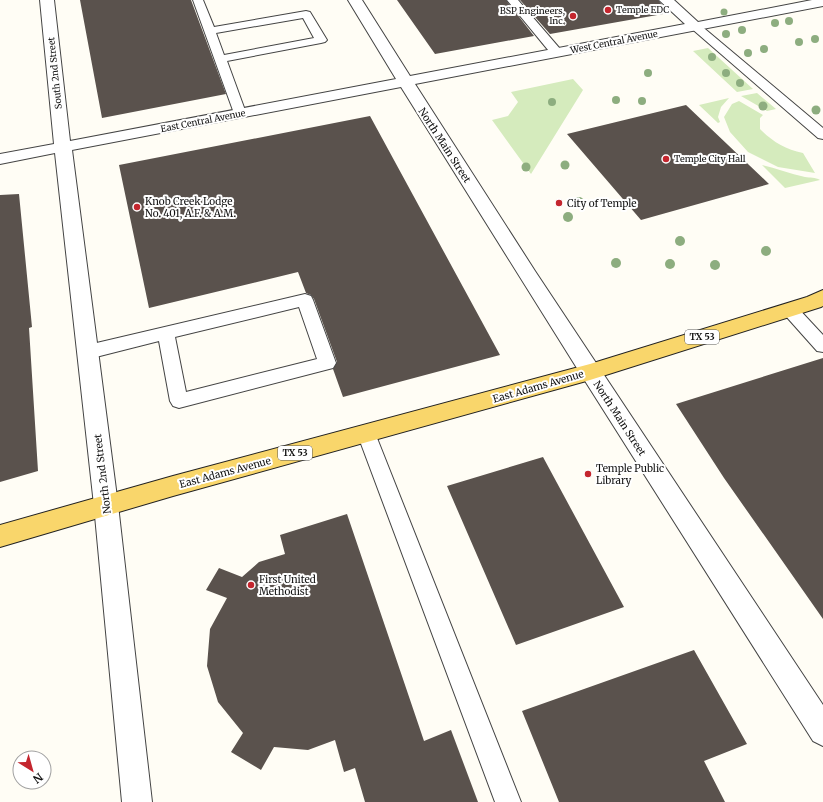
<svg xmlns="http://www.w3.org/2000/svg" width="823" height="802" viewBox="0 0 823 802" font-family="Merriweather,serif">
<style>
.green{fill:#d5ebbd}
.building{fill:#5a524d}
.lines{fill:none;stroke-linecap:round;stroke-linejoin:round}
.lane-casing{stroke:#444;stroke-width:2}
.street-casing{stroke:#444;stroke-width:2}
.primary-casing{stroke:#222;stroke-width:2}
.lane{fill:#fff;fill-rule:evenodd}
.street{fill:#fff;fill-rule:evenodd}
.primary{fill:#f9d66b;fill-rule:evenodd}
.tree{fill:#8dad7f}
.poi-dot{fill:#c4262e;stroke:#fff;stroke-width:1.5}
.labels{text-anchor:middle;stroke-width:4;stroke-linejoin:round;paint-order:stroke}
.far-poi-label{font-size:9px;fill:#111;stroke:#fff;text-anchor:start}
.far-street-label{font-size:9px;fill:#111;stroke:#fff}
.shield{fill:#fff;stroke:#585858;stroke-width:1}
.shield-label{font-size:9px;font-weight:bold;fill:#111}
.street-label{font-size:10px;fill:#111;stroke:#fff}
.poi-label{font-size:10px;fill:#111;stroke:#fff;text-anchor:start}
</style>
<rect width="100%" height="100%" fill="#fffdf5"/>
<path class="green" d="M 708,48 L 753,89 L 737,92 L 693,51 Z
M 573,79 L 583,90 L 531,174 L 492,120 L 508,116 L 518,102 L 511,92 Z
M 757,93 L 776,109 L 767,111 L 741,96 Z
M 729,98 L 721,107 L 718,117 L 720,122 L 718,123 L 699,105 Z
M 739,101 L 763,115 L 760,118 L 760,129 C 773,142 785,149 803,153 L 815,173 L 778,167 L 748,152 L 730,132 L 724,117 L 732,104 Z
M 762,165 C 776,168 790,174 805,177 C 810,178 815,177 820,180 L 785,188 Z"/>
<path class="building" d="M 80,0 L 191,0 L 226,94 L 102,118 Z
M 397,0 L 506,0 L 534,36 L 435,54 Z
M 520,0 L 658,0 L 663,6 L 663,14 L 550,34 Z
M 686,105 L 769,184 L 641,220 L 567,134 Z
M 370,116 L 500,355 L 343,397 L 333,369 L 337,362 L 314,299 L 311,295 L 306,293 L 298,272 L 149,308 L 119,165 Z
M 19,194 L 32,327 L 29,328 L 38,471 L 0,482 L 0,195 Z
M 823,358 L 823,619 L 724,478 L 676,404 Z
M 543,457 L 624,607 L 516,645 L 447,486 Z
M 347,514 L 424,741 L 451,730 L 478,802 L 365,802 L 355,768 L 344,772 L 335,740 L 308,750 L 274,747 L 261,770 L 231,752 L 243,733 L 218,702 L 207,666 L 210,629 L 227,598 L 206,590 L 219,568 L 242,577 L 259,562 L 285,554 L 280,535 Z
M 694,650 L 747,744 L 704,761 L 725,802 L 559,802 L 522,711 Z"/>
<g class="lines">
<g class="lane-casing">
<path id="lane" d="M 193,0 L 203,0 L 214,27 L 306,11 L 310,12 L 327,40 L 325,42 L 321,43 L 227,61 L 246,113 L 245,116 L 235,116 ZM 303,18 L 314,38 L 224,55 L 216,33 Z
M 507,0 L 518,0 L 561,50 L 563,53 L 561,56 L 553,56 Z
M 695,23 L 699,24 L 823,128 L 823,139 L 818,138 L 691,28 L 689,26 L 691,24 Z
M 305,294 L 311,296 L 313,300 L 336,363 L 333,368 L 179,408 L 173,406 L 170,401 L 159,341 L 88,359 L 82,357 L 79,352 L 82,347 L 88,345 ZM 299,307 L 317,359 L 186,392 L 175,337 Z
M 790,304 L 796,306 L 823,335 L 823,352 L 817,351 L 784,314 L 782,310 L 784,306 Z
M 366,425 L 373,428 L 375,433 L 521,802 L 495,802 L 357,433 L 359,428 Z"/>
</g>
<g class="street-casing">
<path id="street" d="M 40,0 L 54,0 L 70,141 L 396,79 L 348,0 L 362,0 L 410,76 L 685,24 L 659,0 L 674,0 L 698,22 L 812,0 L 823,0 L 823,6 L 415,84 L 535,271 L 823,705 L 823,746 L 813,741 L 580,373 L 401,87 L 72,150 L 118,505 L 152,802 L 122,802 L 94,505 L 55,153 L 0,164 L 0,154 L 54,144 Z"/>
</g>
<g class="primary-casing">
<path id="primary" d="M 823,290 L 823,306 L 821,307 L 590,380 L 173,496 L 0,547 L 0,525 L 173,476 L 590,364 L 807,297 Z"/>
</g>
<use href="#lane" class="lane"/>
<use href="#street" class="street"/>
<use href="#primary" class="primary"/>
</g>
<g class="tree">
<circle cx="724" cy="12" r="3.5"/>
<circle cx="789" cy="21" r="4"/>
<circle cx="775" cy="23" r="4"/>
<circle cx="742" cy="30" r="4"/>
<circle cx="726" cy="34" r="4"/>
<circle cx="815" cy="39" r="4"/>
<circle cx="799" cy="42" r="4"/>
<circle cx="764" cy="49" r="4"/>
<circle cx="748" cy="53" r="4"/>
<circle cx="712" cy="57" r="4"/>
<circle cx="648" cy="73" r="4"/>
<circle cx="726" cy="73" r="4"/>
<circle cx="740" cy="83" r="4"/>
<circle cx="616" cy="100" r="4"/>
<circle cx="642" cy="101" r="4"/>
<circle cx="552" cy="102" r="4"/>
<circle cx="763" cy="106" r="4.5"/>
<circle cx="816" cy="110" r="4.5"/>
<circle cx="565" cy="165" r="4.5"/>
<circle cx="526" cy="167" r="4.5"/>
<circle cx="579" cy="202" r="5"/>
<circle cx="568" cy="217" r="5"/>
<circle cx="680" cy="241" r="5"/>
<circle cx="766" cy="251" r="5"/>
<circle cx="616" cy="263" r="5"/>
<circle cx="670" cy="264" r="5"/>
<circle cx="715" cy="265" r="5"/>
</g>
<g class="poi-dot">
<circle cx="608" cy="10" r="4"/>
<circle cx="573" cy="16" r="4"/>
<circle cx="666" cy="159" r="4"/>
<circle cx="559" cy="203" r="4"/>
<circle cx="137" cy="207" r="4"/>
<circle cx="588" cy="474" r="4"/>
<circle cx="251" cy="585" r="4"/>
</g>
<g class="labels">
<g class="far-poi-label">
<text x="616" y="13">Temple EDC</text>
<text x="565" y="14" text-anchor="end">BSP Engineers,<tspan x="565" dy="10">Inc.</tspan></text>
<text x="674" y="162">Temple City Hall</text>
</g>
<g class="far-street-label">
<text transform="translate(614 42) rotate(-11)" y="3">West Central Avenue</text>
<text transform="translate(55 73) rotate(-96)" y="3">South 2nd Street</text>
<text transform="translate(203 121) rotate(-11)" y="3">East Central Avenue</text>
</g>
<g class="shield">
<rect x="685" y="330" width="34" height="14" rx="3"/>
<rect x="278" y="446" width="34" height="14" rx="3"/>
</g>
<g class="shield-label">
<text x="702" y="340">TX 53</text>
<text x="295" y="456">TX 53</text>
</g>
<g class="street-label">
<text transform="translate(445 145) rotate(57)" y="4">North Main Street</text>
<text transform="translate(538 386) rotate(-16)" y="4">East Adams Avenue</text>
<text transform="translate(620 418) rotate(57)" y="4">North Main Street</text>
<text transform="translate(225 472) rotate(-15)" y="4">East Adams Avenue</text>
<text transform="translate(102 474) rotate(-97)" y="4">North 2nd Street</text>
</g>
<g class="poi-label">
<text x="145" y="205">Knob Creek Lodge<tspan x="145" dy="12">No. 401, A.F. &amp; A.M.</tspan></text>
<text x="567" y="207">City of Temple</text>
<text x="596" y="472">Temple Public<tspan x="596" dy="12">Library</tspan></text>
<text x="259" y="583">First United<tspan x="259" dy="12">Methodist</tspan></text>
</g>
</g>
<g transform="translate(32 770) rotate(143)"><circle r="19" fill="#ffffff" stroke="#a0a0a0"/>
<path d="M0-3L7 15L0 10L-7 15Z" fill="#c4262e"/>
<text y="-6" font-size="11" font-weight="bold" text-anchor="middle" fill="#111111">N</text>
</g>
</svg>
